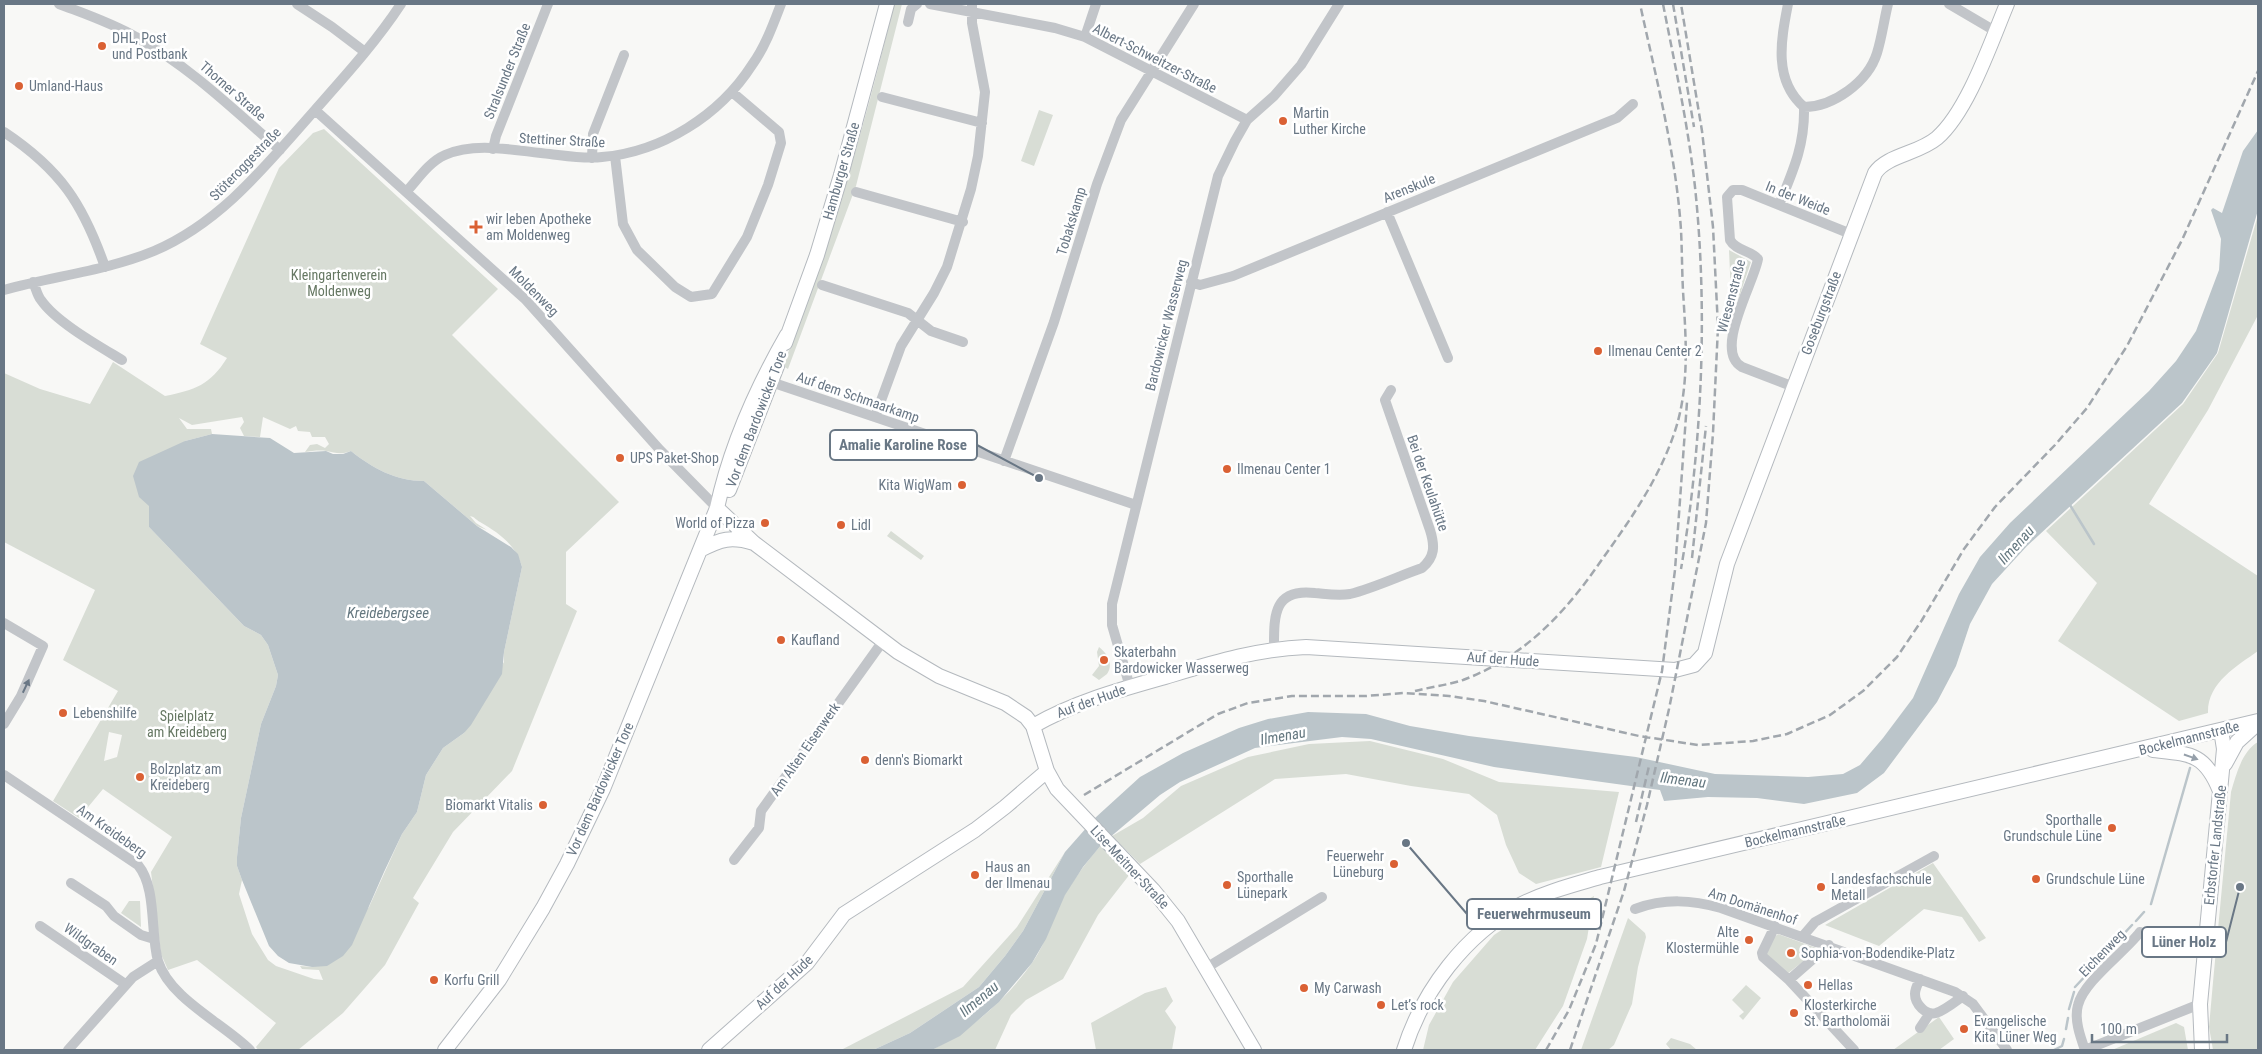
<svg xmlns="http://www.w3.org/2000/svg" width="2262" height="1054" viewBox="0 0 2262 1054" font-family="'Roboto Condensed',sans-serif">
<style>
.green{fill:#d8ddd5;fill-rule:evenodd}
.water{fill:#bbc5ca}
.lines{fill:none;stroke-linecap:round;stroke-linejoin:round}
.stream{stroke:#bbc5ca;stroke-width:2.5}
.secondary-casing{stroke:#b4b9be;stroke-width:16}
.street{stroke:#c2c5c9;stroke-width:10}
.secondary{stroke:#fff;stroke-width:14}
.rail{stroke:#a1a7ad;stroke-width:2.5;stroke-dasharray:8 4;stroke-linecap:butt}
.oneway{fill:#697785}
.oneway2{fill:#96a0aa}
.poi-dot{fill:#da6134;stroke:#fff;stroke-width:2}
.labels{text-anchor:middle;stroke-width:5;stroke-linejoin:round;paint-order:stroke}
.poi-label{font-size:14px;fill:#697785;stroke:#fff;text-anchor:start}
.street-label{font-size:14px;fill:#697785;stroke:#fff}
.park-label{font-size:14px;fill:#667863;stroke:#fff}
.water-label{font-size:15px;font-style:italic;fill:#657880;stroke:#fff}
.leader{fill:none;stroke:#697785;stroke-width:2}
.callout-dot{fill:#697785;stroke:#fff;stroke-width:2}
.callout{fill:#fff;stroke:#697785;stroke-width:2}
.callout-label{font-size:15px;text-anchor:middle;font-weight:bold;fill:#697785}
</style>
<rect width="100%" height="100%" fill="#f8f8f6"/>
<path class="green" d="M 894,4 L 902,4 L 856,186 L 788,369 L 783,366 C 829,248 865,127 894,4 Z
M 1039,110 L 1053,115 L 1034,166 L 1021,161 Z
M 324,129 L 498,289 L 452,335 L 619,502 L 566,552 L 566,604 L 577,611 L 512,771 L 453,832 L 413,898 L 419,903 L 385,965 L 343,1013 L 298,1050 L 258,1050 L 256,1047 L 276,1023 L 197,960 L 168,970 L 161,954 L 151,872 L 172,837 L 103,789 L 79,818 L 53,801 L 118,691 L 63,660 L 95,590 L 4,542 L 4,373 L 40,389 L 90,404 L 113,362 L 165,396 C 195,390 210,385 227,358 L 200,344 L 279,168 L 313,133 ZM 242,417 L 244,422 L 240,428 L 244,436 L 260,437 L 263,417 L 290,429 L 296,426 L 298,431 L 310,432 L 312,437 L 325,437 L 329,444 L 325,448 L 317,444 L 310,445 L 305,452 C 311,451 320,450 326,451 C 336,453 341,455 351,451 C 372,468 396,481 424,481 L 477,526 L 487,530 L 476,523 L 470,516 C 475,517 476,520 480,522 C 499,533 516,545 522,567 L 504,652 L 504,662 L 464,733 L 443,748 L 426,775 L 417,812 L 402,834 L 369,907 L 312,967 L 300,966 L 302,969 L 319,970 L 323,980 L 314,979 L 276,966 L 268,960 L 252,934 L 239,894 L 242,880 L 237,866 L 237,857 L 241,818 L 261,724 L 276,686 L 278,675 L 268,645 L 261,635 L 244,626 L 149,527 L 149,506 L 185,441 L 212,434 L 211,429 L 187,429 L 179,418 L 192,425 ZM 109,732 L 122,735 L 117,757 L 104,761 Z
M 2258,215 L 2258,315 L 2208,410 L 2149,504 L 2258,576 L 2258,651 C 2237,666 2207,683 2208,713 L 2179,721 L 2058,641 L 2097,583 L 2046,531 L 2183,404 L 2218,353 Z
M 1729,250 L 1751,262 L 1732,318 Z
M 891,531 L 924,556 L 921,560 L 887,536 Z
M 1099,647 C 1107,653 1114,664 1107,674 L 1099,680 L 1092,675 L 1099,666 L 1097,652 Z
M 1370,741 L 1443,759 L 1499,782 L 1619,792 L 1601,867 L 1536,884 L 1519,873 L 1506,845 L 1497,815 L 1469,794 L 1411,786 L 1346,774 L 1275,779 L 1140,864 L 1112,836 L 1143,818 L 1181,786 L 1248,757 L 1309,744 Z
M 2258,742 L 2258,1050 L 2213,1050 L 2209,1027 L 2213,982 L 2231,792 C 2236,775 2242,751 2258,742 Z
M 1102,844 L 1130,874 L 1098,915 L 1063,979 L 1026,1000 L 1011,1015 L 995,1050 L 932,1050 C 972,1029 1006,1000 1032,963 C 1047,942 1053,916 1065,894 C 1076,876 1088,860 1102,844 Z
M 1065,852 L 1023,931 L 1005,956 L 979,987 L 910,1033 L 873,1050 L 841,1050 L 963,987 L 1017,927 Z
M 1933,863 L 1986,938 L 1979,942 L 1962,917 L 1924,909 L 1879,946 L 1825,925 Z
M 1594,896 L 1587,939 L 1563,1006 L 1535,1050 L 1423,1050 L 1429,1025 L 1453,982 L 1494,935 L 1524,915 L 1557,916 Z
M 129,901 L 140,901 L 141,927 L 121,913 Z
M 1628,918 L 1645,933 L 1646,937 L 1638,967 L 1632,1004 L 1614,1045 L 1608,1050 L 1581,1050 Z
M 1778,934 L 1819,949 L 1787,974 L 1766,956 L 1771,940 Z
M 1746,985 L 1761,998 L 1743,1020 L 1739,1016 L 1744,1012 L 1732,1000 Z
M 1166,987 L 1173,1001 L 1165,1011 L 1176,1027 L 1172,1050 L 1096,1050 L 1091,1023 L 1145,993 Z
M 1939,1017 L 1954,1039 L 1939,1050 L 1893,1050 Z
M 2176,1023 L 2184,1027 L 2188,1050 L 2112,1050 Z
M 1671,1038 L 1690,1044 L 1697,1050 L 1671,1050 L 1666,1044 Z"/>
<path class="water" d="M 2258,130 L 2258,210 L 2217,353 L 2182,403 L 2027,546 L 1992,584 L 1970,624 L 1956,666 L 1937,702 L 1884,773 L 1857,793 L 1804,804 L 1757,798 L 1708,797 L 1664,801 L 1660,790 L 1494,767 L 1371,739 L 1342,737 L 1255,748 L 1180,782 L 1160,795 L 1102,844 L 1083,867 L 1065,895 L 1046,939 L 1032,963 L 999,1002 L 960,1036 L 932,1050 L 873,1050 L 910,1033 L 979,987 L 1005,956 L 1023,931 L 1065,852 L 1095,818 L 1140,777 L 1183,753 L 1239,728 L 1268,719 L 1308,712 L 1366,714 L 1410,726 L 1469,736 L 1636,757 L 1715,774 L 1808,777 L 1843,774 L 1860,765 L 1883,738 L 1913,698 L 1959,594 L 1980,557 L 2010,523 L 2149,391 L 2176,361 L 2196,331 L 2219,270 L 2221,239 L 2211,210 L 2213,208 L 2222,213 L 2243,151 Z
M 212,434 L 270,438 L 294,453 L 326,451 L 333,454 L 343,454 L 351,451 C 372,468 396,481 424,481 L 477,526 L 511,547 L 518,554 L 522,567 L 504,652 L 502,674 L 471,725 L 464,733 L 443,748 L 426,775 L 417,812 L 402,834 L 384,872 L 352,945 L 343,956 L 327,966 L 312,967 L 289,963 L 278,956 L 269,946 L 242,880 L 237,866 L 237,857 L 241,818 L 261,724 L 276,686 L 278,675 L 268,645 L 261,635 L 244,626 L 149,527 L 149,506 L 139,497 L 133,476 L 139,462 L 185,441 Z"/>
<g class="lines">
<path class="stream" d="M 2070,505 L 2094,544
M 2151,904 L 2190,768
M 2136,921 L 2144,912
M 2107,952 L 2132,925
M 2075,987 L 2103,957
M 2069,1009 L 2074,992
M 2066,1029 L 2068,1018
M 2054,1050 L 2062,1046 L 2064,1039"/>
<g class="secondary-casing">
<path id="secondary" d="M 785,343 L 817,255 L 841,175 L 887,4
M 729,490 L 777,366
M 717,508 L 754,543 L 898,652 L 939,676 L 1005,703 L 1026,717 L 1033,726 L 1047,771 L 1057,789 L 1153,890 L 1178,921 L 1254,1050
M 700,550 C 721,539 731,536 754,543
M 1033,726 C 1075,702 1119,690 1165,677 C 1212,663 1256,649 1306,647 L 1675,670 L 1694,665 L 1705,653 L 1727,564 L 1875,173 C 1887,155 1918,154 1937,138 C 1968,111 1991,42 2007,4
M 2153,750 C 2190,754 2205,753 2220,791
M 2225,764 L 2237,742 L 2258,723
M 445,1050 L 499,980 L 543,908 L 567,864 L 603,789 L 717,508 C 730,448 756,389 787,335
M 709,1050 L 807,963 L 844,914 L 975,830 L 1005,807 L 1047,771
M 1404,1050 C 1423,990 1465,935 1520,905 C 1545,892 1573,885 1600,877 L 2258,721
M 2202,1050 L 2200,1004 L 2224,749 L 2221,730"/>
</g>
<path class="street" d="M 59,4 C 85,14 112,23 136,37 C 189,66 234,110 280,150
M 297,4 L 332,27 L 365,52
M 930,4 L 1055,28 L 1085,37 L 1247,120
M 1949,4 L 1995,31
M 908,22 L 911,9 L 917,4
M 1085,37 L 1096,4
M 882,97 L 982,123
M 1804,107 C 1833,107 1868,82 1877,53 C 1882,37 1884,20 1888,4
M 315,110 L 525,299 L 660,450 L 717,508
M 4,132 C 61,170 83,204 105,267
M 493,149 L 496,136 L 548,4
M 615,156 L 623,224 L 637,250 L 675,287 L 691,297 L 712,294 L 747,237 L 768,185 L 781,143 L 779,132 L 732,92
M 592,158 L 593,134 L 624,55
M 407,191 C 418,179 429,162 445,155 C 476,141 516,151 550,154 C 567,156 585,159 602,157 C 662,152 720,115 752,65 C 765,47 773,25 781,4
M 856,192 L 963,222
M 1779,205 C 1793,171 1805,145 1804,107 C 1773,80 1781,40 1788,4
M 1387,212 L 1448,358
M 33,282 C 36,288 37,295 41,300 C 56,322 99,346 122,360
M 1191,282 L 1200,285 L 1233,276 L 1617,118 L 1633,104
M 822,285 L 908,313 L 931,331 L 963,342
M 4,290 C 53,276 106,271 154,251 C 222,222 267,164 315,110 C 345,76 376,42 401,4
M 771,382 L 1136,505
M 1794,387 L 1742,367 C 1713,351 1754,283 1758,259 C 1750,250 1736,251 1730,240 L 1727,197 L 1733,190 L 1742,190 L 1851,234
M 875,417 L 901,346 L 934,293 L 947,267 L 971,189 L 978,156 L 985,92 L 972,23 L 972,4
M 1004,461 L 1054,322 L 1097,184 L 1121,120 L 1194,4
M 4,623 L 43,646 L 21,696 L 4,724
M 1274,648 C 1274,616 1273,588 1315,593 C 1327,594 1338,596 1350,594 C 1374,588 1399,576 1422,568 C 1435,557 1435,546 1430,530 L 1385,400 L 1391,390
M 1130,687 L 1112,625 L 1112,604 L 1218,176 L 1235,141 L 1247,120 L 1274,96 L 1301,65 L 1339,4
M 4,775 L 138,865 C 157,888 150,932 158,961 C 170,999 223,1023 250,1050
M 734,860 L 759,828 L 761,811 L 883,641
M 71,883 L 106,906 L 114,916 L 141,935 L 154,939
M 1635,909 C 1665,898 1692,900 1721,908 L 1955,992 L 1973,1004 L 2007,1050
M 40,926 L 125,984
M 1775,926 L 1762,953 L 1763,957 L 1789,980 L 1854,1050
M 1803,936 L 1815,922 L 1934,856
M 1206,968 L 1322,897
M 1920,979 C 1918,983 1915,989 1915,994 C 1915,1004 1926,1016 1936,1013 C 1945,1010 1956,1001 1963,996
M 1789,980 L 1829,945
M 1920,1028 L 1930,1013
M 68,1050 L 133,977 L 158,961
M 2085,1050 C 2080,1036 2074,1019 2078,1005 C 2084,981 2124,953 2140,932
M 2085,1050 L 2200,1004"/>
<use href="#secondary" class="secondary"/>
<path class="rail" d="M 1663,4 C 1675,65 1688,125 1695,187 C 1708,311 1702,446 1681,569
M 1673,4 L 1694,127
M 1692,558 L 1706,426
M 1415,691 C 1430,687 1448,685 1463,680 C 1525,657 1567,611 1603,558 C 1631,519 1658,480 1674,434 C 1690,388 1686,339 1683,291 C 1682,271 1682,250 1681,230 C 1676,154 1656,78 1640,4
M 1084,795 L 1218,714 L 1248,703 L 1292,696 L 1366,696 L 1403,693 L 1449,696 L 1484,701 L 1639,736 L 1698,745 L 1753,741 L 1787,734 L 1830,715 L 1863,691 L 1897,657 L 1922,620 L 1964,549 L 1995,507 L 2055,445 L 2087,408 L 2127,346 L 2182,240 L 2258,71
M 1636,822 L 1649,766
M 1546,1050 L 1569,1010 L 1596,944 L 1662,671 L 1675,570 L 1687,402
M 1570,1050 L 1624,891 L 1647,805 L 1669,709 L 1706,523 L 1713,433 L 1718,327 L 1713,227 L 1702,131 L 1681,4"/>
</g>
<defs><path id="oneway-solid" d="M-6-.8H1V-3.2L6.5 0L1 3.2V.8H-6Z" transform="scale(1.25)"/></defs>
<use class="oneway" href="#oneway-solid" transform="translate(26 686) rotate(-65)"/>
<use class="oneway2" href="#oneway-solid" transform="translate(2191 757) rotate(19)"/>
<g class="poi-dot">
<circle cx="102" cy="46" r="5"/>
<circle cx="19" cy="86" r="5"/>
<circle cx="1283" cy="121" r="5"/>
<path d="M473.5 219.5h5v5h5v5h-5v5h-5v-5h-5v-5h5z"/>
<circle cx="1598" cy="351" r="5"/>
<circle cx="620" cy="458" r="5"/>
<circle cx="1227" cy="469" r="5"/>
<circle cx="962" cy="485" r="5"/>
<circle cx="765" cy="523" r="5"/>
<circle cx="841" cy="525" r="5"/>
<circle cx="781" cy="640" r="5"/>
<circle cx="1104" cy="660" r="5"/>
<circle cx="63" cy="713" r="5"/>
<circle cx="865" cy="760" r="5"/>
<circle cx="140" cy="777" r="5"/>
<circle cx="543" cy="805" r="5"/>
<circle cx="2112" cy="828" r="5"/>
<circle cx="1394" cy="864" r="5"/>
<circle cx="975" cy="875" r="5"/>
<circle cx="2036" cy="879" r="5"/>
<circle cx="1227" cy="885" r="5"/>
<circle cx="1821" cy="887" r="5"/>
<circle cx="1749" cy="940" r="5"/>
<circle cx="1791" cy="953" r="5"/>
<circle cx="434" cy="980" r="5"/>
<circle cx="1808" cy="985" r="5"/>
<circle cx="1304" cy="988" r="5"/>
<circle cx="1381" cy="1005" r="5"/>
<circle cx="1794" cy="1013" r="5"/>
<circle cx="1964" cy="1029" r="5"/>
</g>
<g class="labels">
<g class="poi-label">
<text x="112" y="43">DHL, Post<tspan x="112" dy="16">und Postbank</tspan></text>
<text x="29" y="91">Umland-Haus</text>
<text x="1293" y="118">Martin<tspan x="1293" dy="16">Luther Kirche</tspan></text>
<text x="486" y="224">wir leben Apotheke<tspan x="486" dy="16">am Moldenweg</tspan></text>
<text x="1608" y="356">Ilmenau Center 2</text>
<text x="630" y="463">UPS Paket-Shop</text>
<text x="1237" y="474">Ilmenau Center 1</text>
<text x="952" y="490" text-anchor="end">Kita WigWam</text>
<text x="755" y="528" text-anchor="end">World of Pizza</text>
<text x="851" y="530">Lidl</text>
<text x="791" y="645">Kaufland</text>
<text x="1114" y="657">Skaterbahn<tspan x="1114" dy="16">Bardowicker Wasserweg</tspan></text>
<text x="73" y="718">Lebenshilfe</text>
<text x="875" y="765">denn's Biomarkt</text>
<text x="150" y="774">Bolzplatz am<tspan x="150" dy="16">Kreideberg</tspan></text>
<text x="533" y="810" text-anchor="end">Biomarkt Vitalis</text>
<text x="2102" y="825" text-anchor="end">Sporthalle<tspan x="2102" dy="16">Grundschule Lüne</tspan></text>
<text x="1384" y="861" text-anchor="end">Feuerwehr<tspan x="1384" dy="16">Lüneburg</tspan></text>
<text x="985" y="872">Haus an<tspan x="985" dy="16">der Ilmenau</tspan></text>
<text x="1237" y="882">Sporthalle<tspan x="1237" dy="16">Lünepark</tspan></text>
<text x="1831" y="884">Landesfachschule<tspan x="1831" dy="16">Metall</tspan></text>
<text x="2046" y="884">Grundschule Lüne</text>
<text x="1739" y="937" text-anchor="end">Alte<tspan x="1739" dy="16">Klostermühle</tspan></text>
<text x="1801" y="958">Sophia-von-Bodendike-Platz</text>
<text x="444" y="985">Korfu Grill</text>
<text x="1818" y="990">Hellas</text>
<text x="1314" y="993">My Carwash</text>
<text x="1391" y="1010">Let’s rock</text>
<text x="1804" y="1010">Klosterkirche<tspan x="1804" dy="16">St. Bartholomäi</tspan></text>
<text x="1974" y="1026">Evangelische<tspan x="1974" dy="16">Kita Lüner Weg</tspan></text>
</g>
<g class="street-label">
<text transform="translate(1155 58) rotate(27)" y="5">Albert-Schweitzer-Straße</text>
<text transform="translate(507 71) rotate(-68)" y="5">Stralsunder Straße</text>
<text transform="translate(233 91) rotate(41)" y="5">Thorner Straße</text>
<text transform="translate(562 140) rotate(3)" y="5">Stettiner Straße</text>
<text transform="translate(245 164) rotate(-46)" y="5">Stöteroggestraße</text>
<text transform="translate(841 171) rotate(-74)" y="5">Hamburger Straße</text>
<text transform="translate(1409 188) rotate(-22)" y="5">Arenskule</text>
<text transform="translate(1798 198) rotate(22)" y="5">In der Weide</text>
<text transform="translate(1071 221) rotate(-73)" y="5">Tobakskamp</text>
<text transform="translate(534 291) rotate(45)" y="5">Moldenweg</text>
<text transform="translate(1731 296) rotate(-75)" y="5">Wiesenstraße</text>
<text transform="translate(1821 313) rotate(-69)" y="5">Goseburgstraße</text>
<text transform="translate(1166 325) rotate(-76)" y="5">Bardowicker Wasserweg</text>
<text transform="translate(858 397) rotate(19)" y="5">Auf dem Schmaarkamp</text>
<text transform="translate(756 419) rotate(-69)" y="5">Vor dem Bardowicker Tore</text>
<text transform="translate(1428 483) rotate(71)" y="5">Bei der Keulahütte</text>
<text transform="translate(1503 659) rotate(4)" y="5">Auf der Hude</text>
<text transform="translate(1091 701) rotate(-20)" y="5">Auf der Hude</text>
<text transform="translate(2189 738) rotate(-14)" y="5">Bockelmannstraße</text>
<text transform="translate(805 749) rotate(-55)" y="5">Am Alten Eisenwerk</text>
<text transform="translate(600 789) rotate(-66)" y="5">Vor dem Bardowicker Tore</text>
<text transform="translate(112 831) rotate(35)" y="5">Am Kreideberg</text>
<text transform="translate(1795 831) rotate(-13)" y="5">Bockelmannstraße</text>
<text transform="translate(2215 845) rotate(-84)" y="5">Erbstorfer Landstraße</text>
<text transform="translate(1130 867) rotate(47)" y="5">Lise-Meitner-Straße</text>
<text transform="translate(1753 906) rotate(18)" y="5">Am Domänenhof</text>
<text transform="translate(91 944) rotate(35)" y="5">Wildgraben</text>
<text transform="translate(2102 953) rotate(-46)" y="5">Eichenweg</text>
<text transform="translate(784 982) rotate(-43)" y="5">Auf der Hude</text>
</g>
<g class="park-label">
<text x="339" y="280">Kleingartenverein<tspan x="339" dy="16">Moldenweg</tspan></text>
<text x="187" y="721">Spielplatz<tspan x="187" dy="16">am Kreideberg</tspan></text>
</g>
<g class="water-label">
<text transform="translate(2016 545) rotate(-48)" y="5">Ilmenau</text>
<text x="388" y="618">Kreidebergsee</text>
<text transform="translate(1283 736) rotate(-10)" y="5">Ilmenau</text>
<text transform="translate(1683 780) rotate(7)" y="5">Ilmenau</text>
<text transform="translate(979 999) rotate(-40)" y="5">Ilmenau</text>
</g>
</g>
<path class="leader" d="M1039 478L977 445M1406 843L1467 914M2240 887L2226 942"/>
<g class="callout-dot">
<circle cx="1039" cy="478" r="5"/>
<circle cx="1406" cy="843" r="5"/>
<circle cx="2240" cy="887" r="5"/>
</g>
<g class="callout">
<rect x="830" y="430" width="147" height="30" rx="5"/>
<rect x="1467" y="899" width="134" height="30" rx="5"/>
<rect x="2142" y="927" width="84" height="30" rx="5"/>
</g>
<g class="callout-label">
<text x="903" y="450">Amalie Karoline Rose</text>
<text x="1534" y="919">Feuerwehrmuseum</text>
<text x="2184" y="947">Lüner Holz</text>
</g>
<rect width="2262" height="1054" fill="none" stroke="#697785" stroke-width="10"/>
<path d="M2092 1034v8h135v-8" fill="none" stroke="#697785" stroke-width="2.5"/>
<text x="2100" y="1034" font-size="15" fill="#697785" stroke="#ffffff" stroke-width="4" paint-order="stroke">100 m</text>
</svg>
